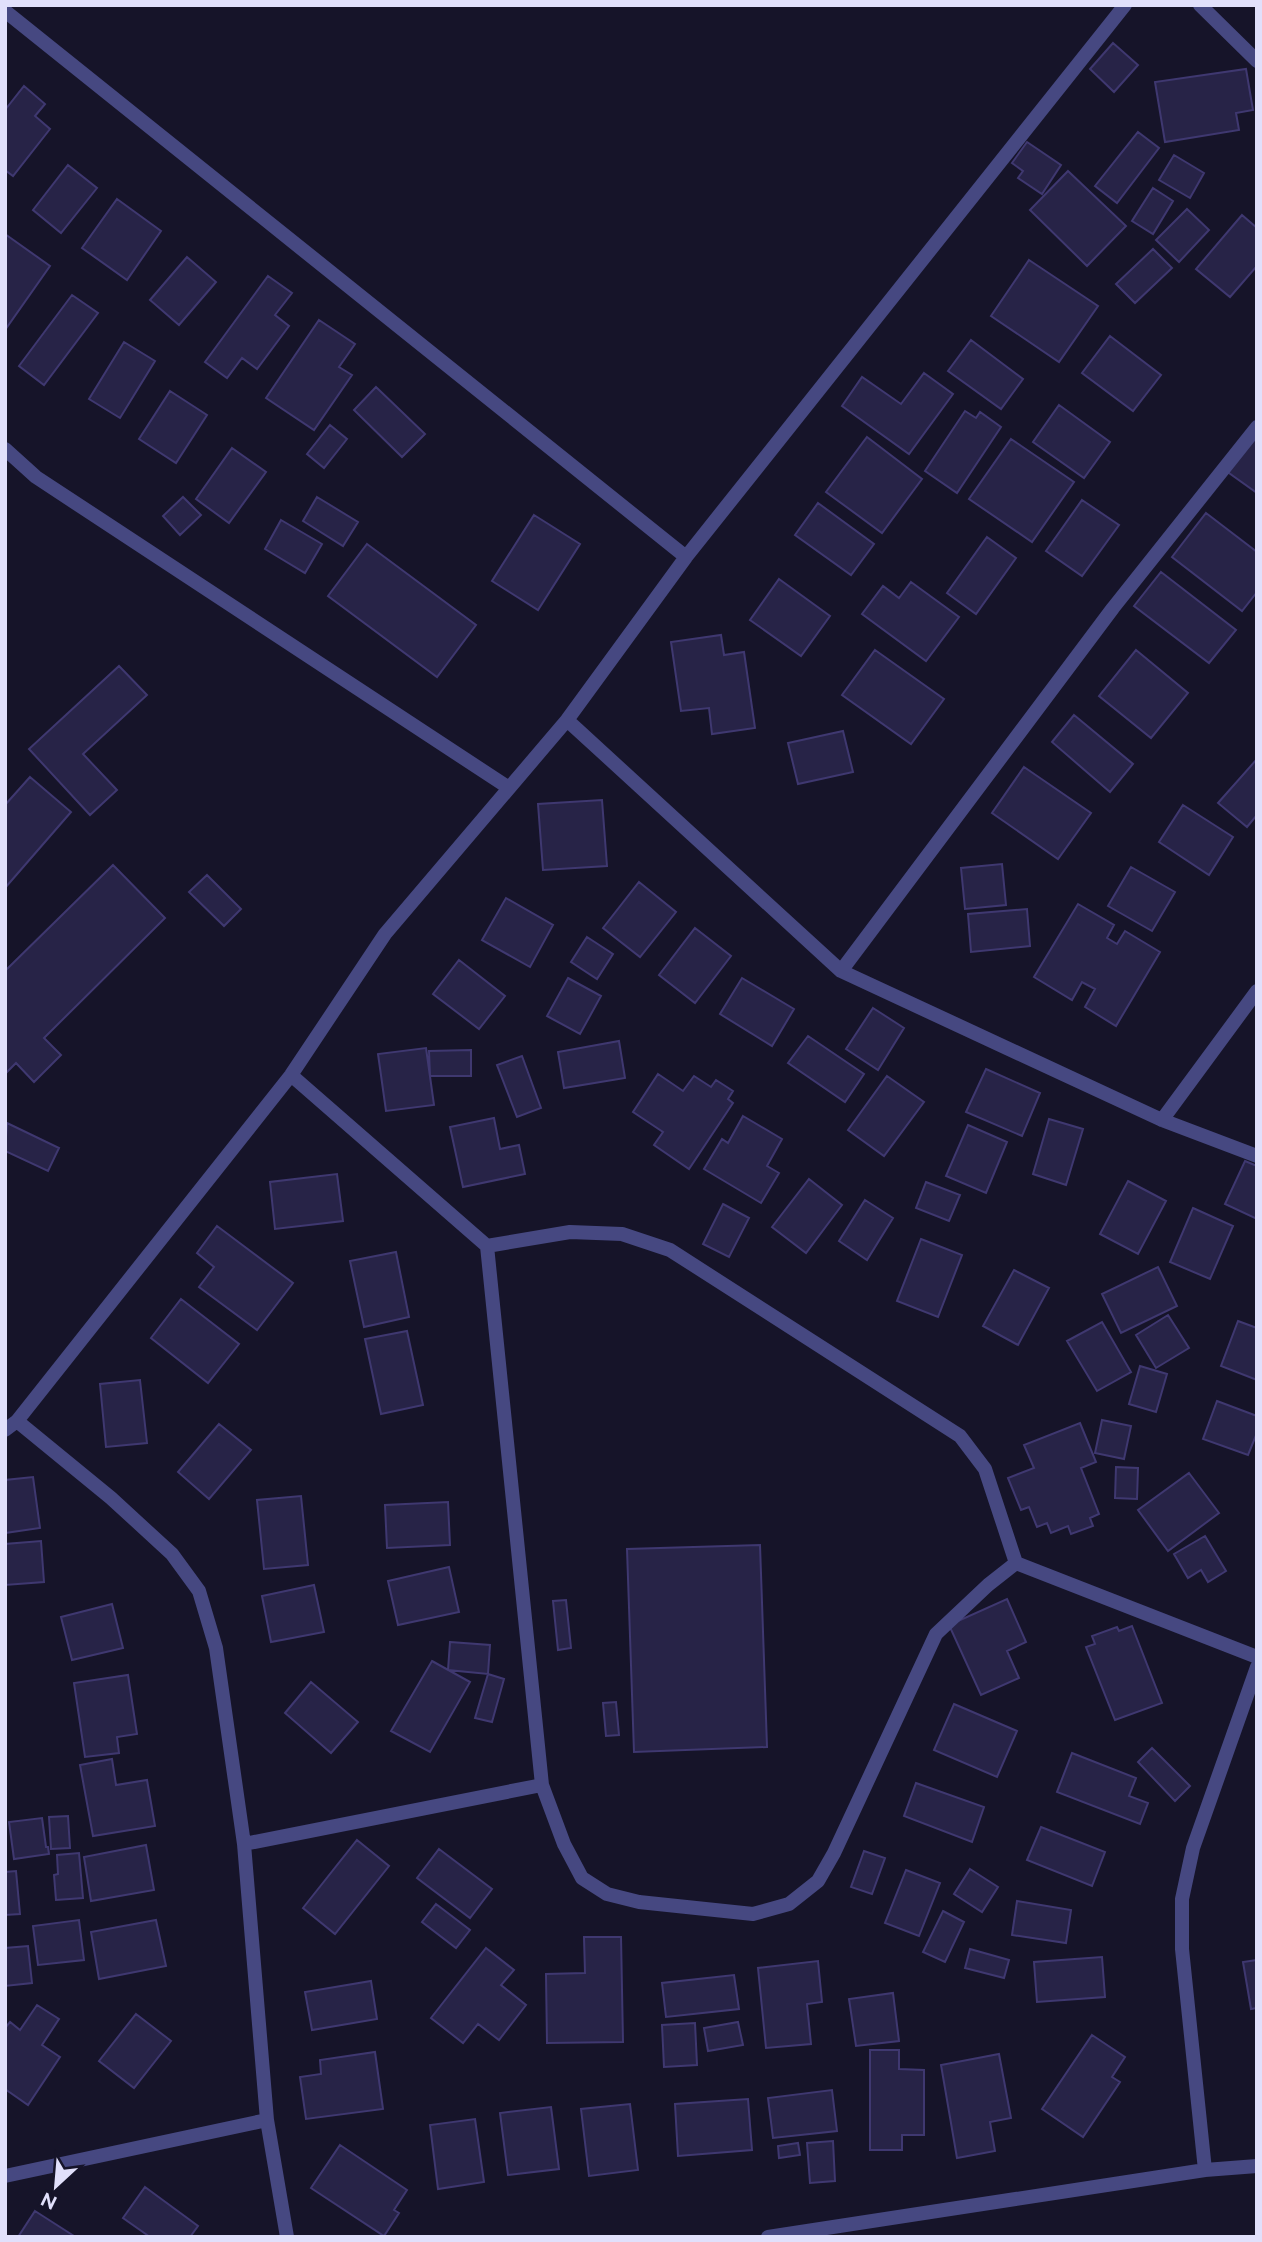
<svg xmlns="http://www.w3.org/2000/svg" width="1262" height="2242" viewBox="0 0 1262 2242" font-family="Raleway,sans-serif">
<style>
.building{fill:#272347;stroke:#3f3870;stroke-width:2}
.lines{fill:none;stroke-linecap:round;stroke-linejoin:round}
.street{stroke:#464881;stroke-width:14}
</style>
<rect width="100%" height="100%" fill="#161429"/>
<path class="building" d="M 1113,43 L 1138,65 L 1114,92 L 1090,69 Z
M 1246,69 L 1253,110 L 1236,113 L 1239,130 L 1165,142 L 1155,82 Z
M 24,86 L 45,104 L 35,116 L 50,129 L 13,176 L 5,170 L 5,110 Z
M 1138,132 L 1159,148 L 1117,203 L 1095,186 Z
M 1027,142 L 1061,165 L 1042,194 L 1018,178 L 1023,171 L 1012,163 Z
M 1174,155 L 1204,173 L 1190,198 L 1159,180 Z
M 68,165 L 97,188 L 61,233 L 33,210 Z
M 1068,171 L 1126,226 L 1087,266 L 1030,210 Z
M 1153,188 L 1173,201 L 1153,234 L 1132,221 Z
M 117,199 L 161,231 L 127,280 L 82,248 Z
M 1187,209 L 1209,230 L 1179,262 L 1156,240 Z
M 1242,215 L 1257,228 L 1257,266 L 1230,297 L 1196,269 Z
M 5,234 L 50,266 L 5,330 Z
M 1153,249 L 1172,268 L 1135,303 L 1116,284 Z
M 187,257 L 216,282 L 179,325 L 150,300 Z
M 1029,260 L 1098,306 L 1059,362 L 991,316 Z
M 268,276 L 292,293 L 275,315 L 289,326 L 257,369 L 242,358 L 227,378 L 205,362 Z
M 72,295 L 98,313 L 44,385 L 19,366 Z
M 319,320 L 355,344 L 339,367 L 352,375 L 314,430 L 266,398 Z
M 1110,336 L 1161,375 L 1133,411 L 1082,373 Z
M 971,340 L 1023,379 L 1001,409 L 948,371 Z
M 124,342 L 155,361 L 120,418 L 89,399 Z
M 924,373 L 953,394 L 909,454 L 842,406 L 862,377 L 901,404 Z
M 376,387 L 425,434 L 402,457 L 354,410 Z
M 170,391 L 207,415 L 176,463 L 139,439 Z
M 1059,405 L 1110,442 L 1084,478 L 1033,442 Z
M 965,411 L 976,418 L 980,412 L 1001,427 L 957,493 L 925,471 Z
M 330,425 L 347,439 L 324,468 L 307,454 Z
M 1247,434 L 1257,441 L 1257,493 L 1222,468 Z
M 867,437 L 922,479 L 882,533 L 826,492 Z
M 1011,439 L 1074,482 L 1032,542 L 969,499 Z
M 232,448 L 266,472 L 229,523 L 196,499 Z
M 183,497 L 201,515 L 180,535 L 163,516 Z
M 317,497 L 358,522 L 343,546 L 303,521 Z
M 1082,500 L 1119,525 L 1082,576 L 1046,551 Z
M 818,503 L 874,544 L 851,575 L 795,535 Z
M 1206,513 L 1257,552 L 1257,592 L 1242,611 L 1172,557 Z
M 534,515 L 580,544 L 538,610 L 492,581 Z
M 281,520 L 322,544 L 305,573 L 265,549 Z
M 987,537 L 1016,558 L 976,614 L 947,593 Z
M 367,544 L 476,625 L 437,677 L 328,596 Z
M 1161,572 L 1236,630 L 1209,663 L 1134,606 Z
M 779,579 L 830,616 L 801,656 L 750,620 Z
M 911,582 L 959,617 L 926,661 L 862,614 L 883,586 L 899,598 Z
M 721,635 L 724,655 L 744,652 L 755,728 L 712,734 L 709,708 L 681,711 L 671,642 Z
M 875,650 L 944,699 L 911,744 L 842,695 Z
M 1136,650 L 1188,693 L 1151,738 L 1099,696 Z
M 119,666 L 147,695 L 83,754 L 117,790 L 90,815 L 29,749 Z
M 1074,715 L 1133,764 L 1110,792 L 1052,742 Z
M 843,731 L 853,772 L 798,784 L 788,743 Z
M 1257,759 L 1257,815 L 1247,827 L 1218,803 Z
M 1024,767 L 1091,813 L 1058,859 L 992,813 Z
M 30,777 L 71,812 L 5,888 L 5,805 Z
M 602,800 L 607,866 L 543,870 L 538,804 Z
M 1183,805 L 1233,837 L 1209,875 L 1159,842 Z
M 1002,864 L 1006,905 L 965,909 L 961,868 Z
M 113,865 L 165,918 L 44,1038 L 61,1055 L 34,1082 L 16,1063 L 5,1074 L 5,971 Z
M 1131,867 L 1175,892 L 1152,931 L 1108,906 Z
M 207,875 L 241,909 L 224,926 L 189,892 Z
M 639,882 L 676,912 L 640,957 L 603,928 Z
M 506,898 L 553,925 L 530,967 L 482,940 Z
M 1078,904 L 1114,925 L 1107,938 L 1117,944 L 1125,931 L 1160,952 L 1116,1026 L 1085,1007 L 1095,989 L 1082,982 L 1072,1000 L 1034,977 Z
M 1027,909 L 1030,946 L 971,952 L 968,914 Z
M 695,928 L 731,956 L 695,1003 L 659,975 Z
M 587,937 L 613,954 L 597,979 L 571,962 Z
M 459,960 L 505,996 L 479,1029 L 433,994 Z
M 568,978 L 601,996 L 580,1034 L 547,1016 Z
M 742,978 L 794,1009 L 772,1046 L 720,1014 Z
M 873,1008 L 904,1028 L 878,1070 L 846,1049 Z
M 808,1036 L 864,1074 L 845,1102 L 788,1063 Z
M 619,1041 L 625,1078 L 564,1088 L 558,1052 Z
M 426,1048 L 434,1105 L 386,1111 L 378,1054 Z
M 471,1050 L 471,1076 L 430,1076 L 429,1051 Z
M 522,1056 L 541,1108 L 517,1117 L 497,1065 Z
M 986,1069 L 1040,1093 L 1022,1136 L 966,1112 Z
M 658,1074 L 683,1091 L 694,1076 L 711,1087 L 716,1080 L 733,1091 L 728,1099 L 733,1103 L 689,1169 L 654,1145 L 663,1132 L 633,1112 Z
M 887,1076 L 924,1102 L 884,1156 L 848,1130 Z
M 743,1116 L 782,1139 L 767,1166 L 779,1173 L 761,1203 L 704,1169 L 722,1139 L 728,1143 Z
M 494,1118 L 500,1149 L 519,1145 L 525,1174 L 463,1187 L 450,1127 Z
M 1049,1119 L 1083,1129 L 1066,1185 L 1033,1174 Z
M 7,1123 L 59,1148 L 48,1171 L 5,1151 Z
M 968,1125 L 1007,1142 L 986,1193 L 946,1176 Z
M 1245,1161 L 1257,1166 L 1257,1219 L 1225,1204 Z
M 337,1174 L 343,1221 L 275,1229 L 270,1182 Z
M 809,1179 L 842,1205 L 806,1253 L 772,1227 Z
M 1128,1181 L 1166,1201 L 1138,1254 L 1100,1234 Z
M 926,1182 L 960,1195 L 949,1221 L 916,1208 Z
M 865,1200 L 893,1218 L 867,1260 L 839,1241 Z
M 723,1204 L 749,1218 L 729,1257 L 703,1244 Z
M 1193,1208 L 1233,1226 L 1210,1279 L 1170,1262 Z
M 217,1226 L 293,1283 L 257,1330 L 199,1287 L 214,1267 L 197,1253 Z
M 921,1239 L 962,1255 L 938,1317 L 897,1301 Z
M 396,1252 L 409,1317 L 364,1327 L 350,1261 Z
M 1158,1267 L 1177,1306 L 1121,1333 L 1102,1294 Z
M 1014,1270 L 1049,1288 L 1018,1345 L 983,1326 Z
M 181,1299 L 239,1344 L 208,1383 L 151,1338 Z
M 1168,1315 L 1189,1348 L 1156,1368 L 1136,1335 Z
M 1238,1321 L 1257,1328 L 1257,1380 L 1221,1366 Z
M 1102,1322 L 1131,1372 L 1097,1391 L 1067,1341 Z
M 407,1331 L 423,1405 L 381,1414 L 365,1339 Z
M 1140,1366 L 1167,1374 L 1156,1412 L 1129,1404 Z
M 140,1380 L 147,1443 L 106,1447 L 100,1384 Z
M 1217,1401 L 1257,1416 L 1257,1433 L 1248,1455 L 1203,1439 Z
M 1102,1420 L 1131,1426 L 1124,1459 L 1095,1453 Z
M 1080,1423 L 1096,1462 L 1081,1468 L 1099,1514 L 1090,1518 L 1093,1526 L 1071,1534 L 1068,1526 L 1051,1533 L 1047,1523 L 1037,1527 L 1029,1507 L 1021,1510 L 1008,1478 L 1034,1468 L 1024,1445 Z
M 219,1424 L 251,1450 L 209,1499 L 178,1472 Z
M 1116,1467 L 1138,1468 L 1137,1499 L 1115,1498 Z
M 1189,1473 L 1219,1513 L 1168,1551 L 1138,1510 Z
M 33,1477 L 40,1528 L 5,1533 L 5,1480 Z
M 301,1496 L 308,1565 L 264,1569 L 257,1500 Z
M 448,1502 L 450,1545 L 387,1548 L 385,1505 Z
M 1205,1536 L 1226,1571 L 1208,1582 L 1201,1570 L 1188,1578 L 1174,1554 Z
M 41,1541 L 44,1582 L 5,1585 L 5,1544 Z
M 760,1545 L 767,1747 L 634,1752 L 627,1549 Z
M 449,1567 L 459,1612 L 398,1625 L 388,1581 Z
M 314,1585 L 324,1632 L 271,1642 L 262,1596 Z
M 1007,1599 L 1026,1642 L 1007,1651 L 1019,1678 L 981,1695 L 949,1625 Z
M 566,1600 L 571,1648 L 558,1650 L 553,1601 Z
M 112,1604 L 123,1648 L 72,1660 L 61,1617 Z
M 1132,1626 L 1162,1703 L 1115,1720 L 1086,1647 L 1095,1644 L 1092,1636 L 1117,1627 L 1119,1631 Z
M 450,1642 L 490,1645 L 488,1674 L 448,1670 Z
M 432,1661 L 470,1682 L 430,1752 L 391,1731 Z
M 488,1674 L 504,1679 L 492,1722 L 475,1718 Z
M 128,1675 L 137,1734 L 117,1737 L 119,1753 L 85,1757 L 74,1683 Z
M 311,1682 L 358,1722 L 331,1753 L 285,1713 Z
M 616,1702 L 619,1735 L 606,1736 L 603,1703 Z
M 954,1704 L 1017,1731 L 997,1777 L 934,1750 Z
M 1152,1748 L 1190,1786 L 1175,1801 L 1138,1762 Z
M 1072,1753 L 1136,1778 L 1129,1796 L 1148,1803 L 1140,1824 L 1057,1792 Z
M 112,1759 L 116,1785 L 147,1780 L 155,1826 L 93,1836 L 80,1765 Z
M 916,1783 L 984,1807 L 972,1842 L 904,1816 Z
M 68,1816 L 70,1848 L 51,1849 L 49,1817 Z
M 42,1818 L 46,1847 L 48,1847 L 49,1854 L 14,1859 L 9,1822 Z
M 1041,1827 L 1105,1852 L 1092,1886 L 1027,1860 Z
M 357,1840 L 389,1866 L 335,1934 L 303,1908 Z
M 146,1845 L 154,1890 L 91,1901 L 84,1857 Z
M 439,1849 L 492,1889 L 470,1918 L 417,1878 Z
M 864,1851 L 885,1858 L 872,1894 L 851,1887 Z
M 79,1853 L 83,1898 L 56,1900 L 54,1875 L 58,1874 L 57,1855 Z
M 970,1869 L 998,1887 L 982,1912 L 954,1894 Z
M 906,1870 L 940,1883 L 919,1936 L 885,1923 Z
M 16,1871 L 20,1914 L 5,1915 L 5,1872 Z
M 1017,1901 L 1071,1910 L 1066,1943 L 1012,1935 Z
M 436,1904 L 470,1930 L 456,1948 L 422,1922 Z
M 943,1911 L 964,1922 L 945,1962 L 923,1952 Z
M 79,1920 L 84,1960 L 38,1965 L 33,1926 Z
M 156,1920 L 166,1966 L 99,1979 L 91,1932 Z
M 584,1937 L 621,1937 L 623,2042 L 547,2043 L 546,1974 L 585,1973 Z
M 28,1946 L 32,1983 L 5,1986 L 5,1948 Z
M 486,1948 L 514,1970 L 501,1985 L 526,2005 L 499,2040 L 478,2024 L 463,2043 L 431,2018 Z
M 970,1949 L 1009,1960 L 1004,1978 L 965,1968 Z
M 1102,1957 L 1105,1997 L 1037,2002 L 1034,1962 Z
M 1257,1960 L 1257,2008 L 1251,2009 L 1243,1962 Z
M 818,1961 L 822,2002 L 807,2004 L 811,2044 L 766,2048 L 758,1968 Z
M 734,1975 L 739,2009 L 666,2017 L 662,1983 Z
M 371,1981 L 377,2019 L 312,2030 L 305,1992 Z
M 893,1993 L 899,2041 L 856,2046 L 849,1999 Z
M 37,2005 L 59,2019 L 42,2045 L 60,2057 L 28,2105 L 5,2089 L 5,2028 L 10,2022 L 20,2030 Z
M 136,2014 L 171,2041 L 134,2088 L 99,2061 Z
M 738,2022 L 743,2045 L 708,2051 L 704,2028 Z
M 695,2023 L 697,2065 L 664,2067 L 662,2025 Z
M 1092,2035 L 1125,2057 L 1112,2077 L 1120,2082 L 1083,2137 L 1042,2109 Z
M 870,2050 L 899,2050 L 899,2069 L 924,2070 L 924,2135 L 902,2135 L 902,2150 L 870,2150 Z
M 375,2052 L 383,2109 L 306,2119 L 300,2077 L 321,2074 L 320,2060 Z
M 999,2054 L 1011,2118 L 990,2122 L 995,2151 L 957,2158 L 941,2065 Z
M 832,2090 L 837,2131 L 773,2138 L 768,2098 Z
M 748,2099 L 752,2150 L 678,2156 L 675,2104 Z
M 630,2104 L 638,2170 L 589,2176 L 581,2109 Z
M 551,2107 L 559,2169 L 508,2175 L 500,2113 Z
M 475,2119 L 484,2182 L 438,2189 L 430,2125 Z
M 833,2141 L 835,2181 L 810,2183 L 807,2143 Z
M 798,2143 L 800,2155 L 779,2158 L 778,2146 Z
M 340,2145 L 407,2190 L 394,2210 L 399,2213 L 384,2236 L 311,2188 Z
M 145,2187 L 198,2226 L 190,2237 L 150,2237 L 123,2218 Z
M 35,2211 L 74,2236 L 74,2237 L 18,2237 Z"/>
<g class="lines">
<path class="street" d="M 1200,5 L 1257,61
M 5,11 L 686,557
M 5,449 L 36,477 L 509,788
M 567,720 L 841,971 L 1162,1120 L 1257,1156
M 841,971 L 1113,608 L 1257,427
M 291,1075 L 487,1246 L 542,1785 L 564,1844 L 582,1878 L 607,1894 L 639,1902 L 753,1914 L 789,1904 L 818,1881 L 834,1853 L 936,1634 L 988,1585 L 1016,1563
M 1162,1120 L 1257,991
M 487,1246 L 570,1232 L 622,1234 L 670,1250 L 960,1436 L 985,1469 L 1016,1563
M 17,1421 L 111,1498 L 172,1554 L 199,1591 L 216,1648 L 244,1844 L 267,2120 L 287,2237
M 5,1430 L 17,1421 L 291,1075 L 385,934 L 567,720 L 686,557 L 1125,5
M 1016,1563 L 1257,1657
M 244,1844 L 542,1785
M 1205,2170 L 1182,1949 L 1182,1899 L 1193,1848 L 1257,1667
M 5,2176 L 267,2120
M 768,2237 L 1205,2170 L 1257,2166"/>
</g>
<rect width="1262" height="2242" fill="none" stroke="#e1e0fb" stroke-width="14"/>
<g transform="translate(56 2186) rotate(206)" stroke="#161429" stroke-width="5" paint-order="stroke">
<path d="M0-5L12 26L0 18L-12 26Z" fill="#e1e0fb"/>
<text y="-10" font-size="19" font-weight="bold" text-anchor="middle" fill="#e1e0fb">N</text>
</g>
</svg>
